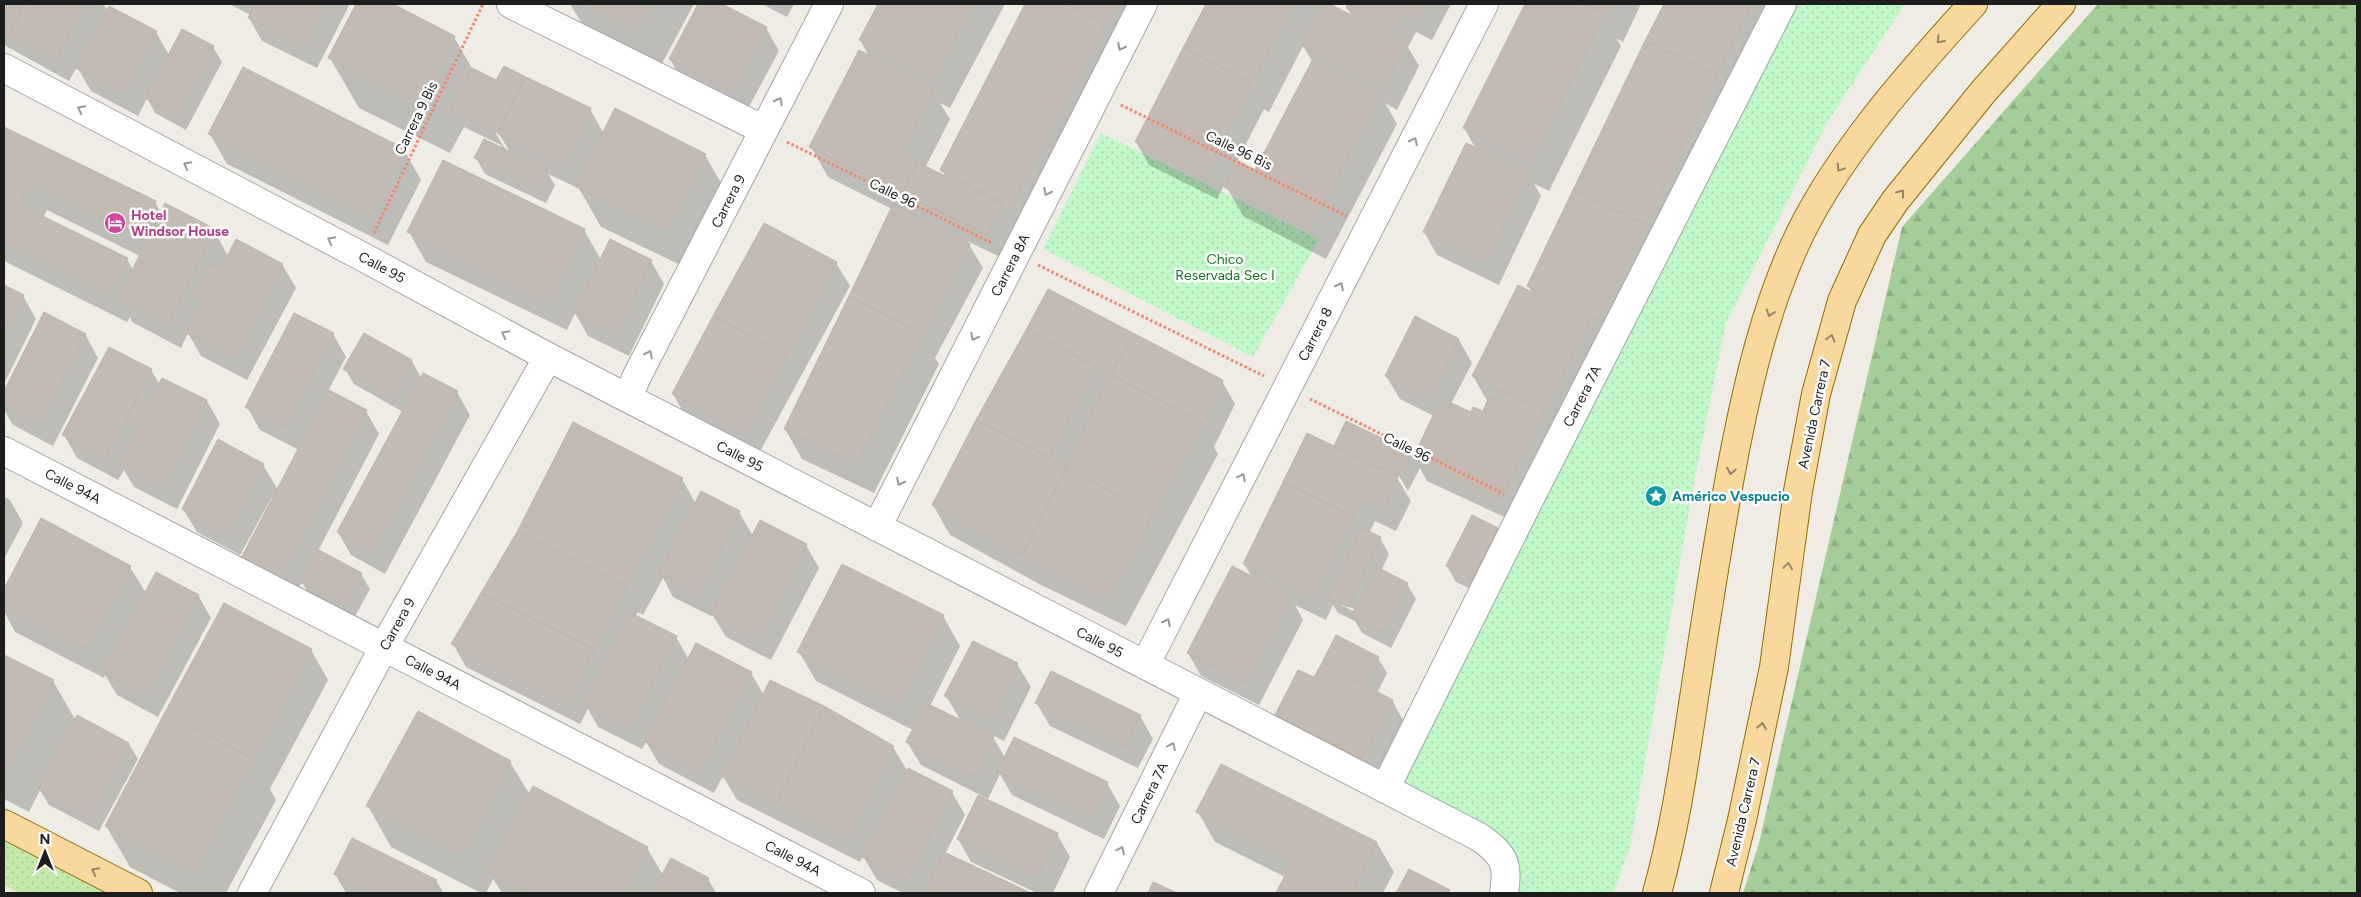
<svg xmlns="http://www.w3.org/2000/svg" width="2361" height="897" viewBox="0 0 2361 897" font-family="Figtree,sans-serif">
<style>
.grass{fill:url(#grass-dots)}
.forest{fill:url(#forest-firs)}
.park{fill:url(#park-dots)}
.shadow{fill:#0003;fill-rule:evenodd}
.building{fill:#c3bbb3;stroke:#c0b3a6}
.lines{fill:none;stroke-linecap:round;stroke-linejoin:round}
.minor-casing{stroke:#a4a4a4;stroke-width:30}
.major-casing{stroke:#936d04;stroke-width:30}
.path{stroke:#f6846d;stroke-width:3;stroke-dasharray:2.5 2.5;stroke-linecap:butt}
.minor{stroke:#fff;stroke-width:28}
.major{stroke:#f9d89e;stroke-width:28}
.oneway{stroke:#968464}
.oneway2{stroke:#999}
.labels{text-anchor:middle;stroke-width:5;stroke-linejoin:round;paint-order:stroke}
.street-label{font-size:14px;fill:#1d1d1d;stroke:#fff}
.hotel-label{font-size:14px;font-weight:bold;fill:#b23c85;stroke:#fff;text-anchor:start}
.park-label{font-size:14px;fill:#0e791e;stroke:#fff}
.culture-label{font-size:14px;font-weight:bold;fill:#0d838f;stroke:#fff;text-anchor:start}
</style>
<defs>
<pattern id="grass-dots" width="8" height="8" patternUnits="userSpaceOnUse" patternTransform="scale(1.25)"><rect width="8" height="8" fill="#c4e8aa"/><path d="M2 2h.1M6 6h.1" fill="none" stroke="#a8c792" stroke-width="1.8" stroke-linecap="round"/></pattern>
<pattern id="forest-firs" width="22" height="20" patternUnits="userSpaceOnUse" patternTransform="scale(1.25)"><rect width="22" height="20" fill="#a5cd99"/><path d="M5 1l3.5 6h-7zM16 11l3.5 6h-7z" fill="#8eb083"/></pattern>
<pattern id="park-dots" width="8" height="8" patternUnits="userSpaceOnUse" patternTransform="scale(1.25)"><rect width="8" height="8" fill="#c1f8c9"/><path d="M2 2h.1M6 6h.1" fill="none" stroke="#a5d4ac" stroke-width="1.8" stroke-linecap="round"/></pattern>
</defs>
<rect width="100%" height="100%" fill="#eeece4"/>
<path class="grass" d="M 4,839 L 107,893 L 19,893 L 4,885 Z"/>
<path class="forest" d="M 2098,4 L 2357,4 L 2357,893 L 1743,893 L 1759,843 L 1902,227 Z"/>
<path class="park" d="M 1782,4 L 1905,4 L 1828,121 L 1726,323 L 1695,477 L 1630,847 L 1613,893 L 1504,893 L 1505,861 L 1385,789 Z
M 1101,133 L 1319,239 L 1253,357 L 1043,249 Z"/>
<path class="shadow" d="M 4,4 L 103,4 L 108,11 L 156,32 L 169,55 L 213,47 L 222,62 L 186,130 L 155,113 L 147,98 L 138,116 L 91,91 L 77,67 L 69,81 L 4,45 Z
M 229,4 L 350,4 L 317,68 L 262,41 L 249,18 L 251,15 Z
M 357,4 L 390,4 L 454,37 L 473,70 L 497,82 L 504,68 L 590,109 L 604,134 L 705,155 L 728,195 L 689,269 L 601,227 L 577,185 L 576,187 L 548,174 L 555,185 L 546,203 L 485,174 L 476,158 L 503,146 L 464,127 L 450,153 L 359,108 L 330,58 ZM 495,127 L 507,147 L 511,153 L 506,150 L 493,129 Z
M 570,4 L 694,4 L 660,67 L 586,30 Z
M 700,4 L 720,4 L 766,28 L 779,51 L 745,114 L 683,82 L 670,59 Z
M 762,4 L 794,4 L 787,17 Z
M 879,4 L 1005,4 L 950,108 L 940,103 L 950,119 L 925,168 L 946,178 L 942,170 L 1027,4 L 1140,4 L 1000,257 L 967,241 L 983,268 L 935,358 L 939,364 L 874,493 L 802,459 L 785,429 L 892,209 L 828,177 L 811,147 L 870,58 L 860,40 Z
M 1207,4 L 1326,4 L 1353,17 L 1347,8 L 1349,4 L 1451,4 L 1432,40 L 1416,32 L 1408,47 L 1419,66 L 1397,110 L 1385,103 L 1397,124 L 1326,259 L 1243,216 L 1225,184 L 1217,199 L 1149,165 L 1136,142 ZM 1303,46 L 1313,63 L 1255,172 L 1232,171 L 1264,109 L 1269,112 Z
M 1526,4 L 1641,4 L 1623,42 L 1616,38 L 1621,46 L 1549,191 L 1534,184 L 1541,196 L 1499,285 L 1437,255 L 1424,232 L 1476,149 L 1464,128 Z
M 1665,4 L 1776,4 L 1611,342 L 1596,335 L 1602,346 L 1515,522 L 1427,481 L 1420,468 L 1408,491 L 1396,471 L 1394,473 L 1411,501 L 1396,531 L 1375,521 L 1369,533 L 1380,538 L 1389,554 L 1381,571 L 1407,584 L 1416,599 L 1391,648 L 1362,633 L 1355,621 L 1338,613 L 1333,605 L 1326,620 L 1295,605 L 1303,620 L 1259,705 L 1201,676 L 1188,653 L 1252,577 L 1244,564 L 1338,449 L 1336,446 L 1410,453 L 1413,459 L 1434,416 L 1400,399 L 1386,376 L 1459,340 L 1472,363 L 1451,404 L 1471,414 L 1483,413 L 1489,401 L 1486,399 L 1473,376 L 1533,294 L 1528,286 ZM 1341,603 L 1354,609 L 1353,611 L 1341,605 Z
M 4,128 L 155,202 L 161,213 L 214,230 L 228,256 L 282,264 L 296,288 L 247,380 L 201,356 L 188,333 L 181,348 L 132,322 L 130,317 L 127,322 L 4,261 ZM 47,210 L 140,256 L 133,270 L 127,259 L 43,218 Z
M 210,134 L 404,150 L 421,180 L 388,245 L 227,164 Z
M 584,230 L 601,260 L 651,261 L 664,284 L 629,356 L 588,336 L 575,313 L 567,330 L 426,262 L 409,232 Z
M 836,263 L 850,286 L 758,455 L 686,417 L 673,394 Z
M 4,286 L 23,296 L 36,319 L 4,384 Z
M 1049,290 L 1222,381 L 1235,404 L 1214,447 L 1218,454 L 1126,626 L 1041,585 L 950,535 L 933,505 L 977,421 Z
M 45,314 L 85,334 L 98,358 L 53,446 L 13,425 L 4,410 L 4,394 Z
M 333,334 L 346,357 L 328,391 L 366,411 L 379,434 L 318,551 L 361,574 L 370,589 L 353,620 L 310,597 L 302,582 L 292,600 L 256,581 L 275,496 L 273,495 L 240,555 L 197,532 L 183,509 L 263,465 L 278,490 L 299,450 L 260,430 L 247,407 Z
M 364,334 L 412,361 L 421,378 L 457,392 L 470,415 L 385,574 L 351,555 L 338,532 L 403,412 L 354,384 L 345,369 Z
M 151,370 L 160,385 L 207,401 L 220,424 L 177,509 L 134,487 L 124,470 L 118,480 L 77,458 L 64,435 Z
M 682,479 L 696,504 L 739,512 L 753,536 L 806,545 L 819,568 L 771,660 L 726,637 L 712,614 L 711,616 L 673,597 L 663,578 L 643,615 L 638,612 L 635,617 L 676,637 L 689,660 L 697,645 L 751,673 L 764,695 L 893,747 L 908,772 L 952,792 L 965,815 L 945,854 L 1028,893 L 903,893 L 877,880 L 863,856 L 860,862 L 737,800 L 723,776 L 714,793 L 659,764 L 646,742 L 642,749 L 598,727 L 588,709 L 580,724 L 466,667 L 453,644 Z
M 4,496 L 10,500 L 23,523 L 4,559 Z
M 42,520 L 130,567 L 146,593 L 198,595 L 211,618 L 158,717 L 117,695 L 105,675 L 104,678 L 15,632 L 4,611 L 4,591 Z
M 1497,528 L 1506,544 L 1481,594 L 1456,582 L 1447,566 Z
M 943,616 L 960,646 L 930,706 L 961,721 L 946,696 L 1017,664 L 1031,687 L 1004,741 L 992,735 L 1005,758 L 1107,783 L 1120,806 L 1104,839 L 1012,795 L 1000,774 L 988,799 L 921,765 L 907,742 L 913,730 L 816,681 L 799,652 Z
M 311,650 L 328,680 L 270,789 L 276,800 L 226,893 L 180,893 L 130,867 L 106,826 Z
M 4,656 L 53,681 L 76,721 L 129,744 L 138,759 L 99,831 L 49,805 L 40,790 L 29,812 L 4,799 Z
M 1378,658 L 1387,673 L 1377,693 L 1392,700 L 1405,724 L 1375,781 L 1290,738 L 1276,715 Z
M 1036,702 L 1140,716 L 1153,739 L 1138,768 L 1050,726 Z
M 510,762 L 530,795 L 647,848 L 663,875 L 708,879 L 716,893 L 502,893 L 493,879 L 486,893 L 481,893 L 391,847 L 368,806 Z
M 1198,812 L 1377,843 L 1394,872 L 1383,893 L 1277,893 L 1285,877 L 1215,842 Z
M 1057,834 L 1070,857 L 1053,893 L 1037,893 L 971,862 L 958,839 Z
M 1409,871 L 1449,891 L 1451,893 L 1398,893 Z
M 335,874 L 436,881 L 444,893 L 346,893 Z"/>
<path class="building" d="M 4,4 L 25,4 L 10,34 L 4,30 Z
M 25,4 L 85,4 L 56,59 L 10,34 Z
M 255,4 L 326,4 L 303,46 L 248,18 Z
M 356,4 L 393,4 L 455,36 L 421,104 L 328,58 Z
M 589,4 L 649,4 L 637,28 Z
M 698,4 L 722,4 L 767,27 L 732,92 L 669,59 Z
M 878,4 L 973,4 L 933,79 L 859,40 Z
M 1025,4 L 1066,4 L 1105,23 L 1011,206 L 940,170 Z
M 1066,4 L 1115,4 L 1105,23 Z
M 1206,4 L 1293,4 L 1252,83 L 1183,48 Z
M 1323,4 L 1329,4 L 1407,42 L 1384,87 L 1302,46 Z
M 1348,4 L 1426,4 L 1419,18 L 1403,9 L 1392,31 L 1346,8 Z
M 1525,4 L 1581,4 L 1604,15 L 1531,162 L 1463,128 Z
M 1587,4 L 1610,4 L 1606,13 Z
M 1664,4 L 1752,4 L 1717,75 L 1645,41 Z
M 109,6 L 157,31 L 124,93 L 76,68 Z
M 182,29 L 214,46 L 177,115 L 145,98 Z
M 1645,41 L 1717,75 L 1645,224 L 1573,190 Z
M 1183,48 L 1252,83 L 1204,177 L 1135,142 Z
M 859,50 L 934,89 L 900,154 L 917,162 L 902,193 L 809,147 Z
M 1313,59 L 1381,94 L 1309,230 L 1224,187 L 1238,161 L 1255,170 Z
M 504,66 L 526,77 L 497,133 L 450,110 L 472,68 L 496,80 Z
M 243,67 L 405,149 L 370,216 L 208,134 Z
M 526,77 L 591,108 L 563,165 L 498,134 Z
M 615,108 L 706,154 L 666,229 L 576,187 Z
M 4,127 L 156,201 L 139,235 L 30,181 L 18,204 L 128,258 L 110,293 L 4,241 Z
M 484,139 L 547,169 L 537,188 L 474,158 Z
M 1466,143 L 1529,172 L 1486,262 L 1423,232 Z
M 443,160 L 585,229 L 550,301 L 407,232 Z
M 917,162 L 1002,204 L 987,235 L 902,193 Z
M 1573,190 L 1645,224 L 1598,320 L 1527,286 Z
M 165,203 L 215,229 L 168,325 L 118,299 Z
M 893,204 L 970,244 L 922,334 L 849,296 Z
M 764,223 L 837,262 L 787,355 L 713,316 Z
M 236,239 L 283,264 L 234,358 L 186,333 L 203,301 L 193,296 L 209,264 L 220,270 Z
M 610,239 L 652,260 L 616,334 L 574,313 Z
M 4,285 L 24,295 L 4,335 Z
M 1518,285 L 1590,322 L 1544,410 L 1472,376 Z
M 1048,289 L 1135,334 L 1110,374 L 1026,330 Z
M 849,296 L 922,334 L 856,464 L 784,429 Z
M 44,312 L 86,334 L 40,423 L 4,405 L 4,391 Z
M 294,313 L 334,333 L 285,427 L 245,407 Z
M 713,316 L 787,355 L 745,432 L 672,394 Z
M 1415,316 L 1459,339 L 1430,398 L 1385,376 Z
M 1026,330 L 1096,366 L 1049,457 L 976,420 Z
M 364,333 L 412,360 L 392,396 L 343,369 Z
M 1135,334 L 1223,380 L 1202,423 L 1110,374 Z
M 109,347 L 152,369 L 105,458 L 62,435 Z
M 423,373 L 458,391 L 372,551 L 337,532 Z
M 1110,374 L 1202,423 L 1153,515 L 1066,467 Z
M 162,378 L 207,400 L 164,486 L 119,464 L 137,428 L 125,421 L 137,397 L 149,404 Z
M 1499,389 L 1544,410 L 1501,499 L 1413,458 L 1436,409 L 1446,413 L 1451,403 L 1471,412 L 1473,407 L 1483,411 L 1489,397 L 1495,400 Z
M 329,390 L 367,410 L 279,578 L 241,558 Z
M 976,420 L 1066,467 L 1023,555 L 932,505 Z
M 1346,421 L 1411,452 L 1398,477 L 1334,446 Z
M 573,422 L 683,478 L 626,586 L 517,532 Z
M 1307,433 L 1398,477 L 1383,509 L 1362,499 L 1353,516 L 1283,482 Z
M 218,439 L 264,464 L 227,533 L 182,509 Z
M 1066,467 L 1153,515 L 1109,597 L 1023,555 Z
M 1283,482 L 1353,516 L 1312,598 L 1243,564 Z
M 701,491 L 740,511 L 698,594 L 659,574 Z
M 1472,515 L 1498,528 L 1472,579 L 1446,566 Z
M 41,518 L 131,566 L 86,649 L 4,606 L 4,589 Z
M 760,520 L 807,544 L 758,638 L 711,614 Z
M 1362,528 L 1381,537 L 1348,607 L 1328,598 Z
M 517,532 L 626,586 L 594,649 L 481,593 Z
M 317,549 L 362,573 L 344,605 L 300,582 Z
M 842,564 L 944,615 L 900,703 L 797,652 Z
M 1232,566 L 1291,596 L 1246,683 L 1187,653 Z
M 1377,567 L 1408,583 L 1382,633 L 1351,618 Z
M 156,572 L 199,595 L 145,695 L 102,672 Z
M 481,593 L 594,649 L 566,702 L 451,644 Z
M 224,603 L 312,649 L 253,759 L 165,712 Z
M 631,613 L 677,636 L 629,727 L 583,704 Z
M 1336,635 L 1379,657 L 1364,685 L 1322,663 Z
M 973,641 L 1018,663 L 990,719 L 944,696 Z
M 696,643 L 752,672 L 700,770 L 644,741 Z
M 4,655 L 54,680 L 5,773 L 4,772 Z
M 1322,663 L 1393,700 L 1362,759 L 1275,715 L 1298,670 L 1314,677 Z
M 1051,671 L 1141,715 L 1125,746 L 1035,703 Z
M 770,680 L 824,706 L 776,803 L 722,777 Z
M 926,703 L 994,736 L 974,776 L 906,742 Z
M 824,706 L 894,746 L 846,839 L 776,803 Z
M 418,711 L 511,761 L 461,855 L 366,806 Z
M 165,712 L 253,759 L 193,872 L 105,826 Z
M 77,715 L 129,743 L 112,775 L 60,747 Z
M 1014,737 L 1108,782 L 1091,817 L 997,772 Z
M 60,747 L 112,775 L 90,817 L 38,789 Z
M 1221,764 L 1377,842 L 1352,893 L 1276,893 L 1293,860 L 1196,812 Z
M 908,768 L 953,791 L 907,880 L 862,857 Z
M 533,786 L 648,847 L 623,893 L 530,893 L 487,871 Z
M 978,795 L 1058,833 L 1037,877 L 957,839 Z
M 352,838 L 437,880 L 430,893 L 372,893 L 334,874 Z
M 944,852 L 1031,893 L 924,893 Z
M 671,858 L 709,878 L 700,893 L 652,893 Z
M 1409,869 L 1450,890 L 1449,893 L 1396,893 Z
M 1153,882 L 1177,893 L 1148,893 Z"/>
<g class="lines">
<g class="minor-casing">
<path id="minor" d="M 511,4 L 764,130
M 4,68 L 363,257 L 548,357 L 1479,837 C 1504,854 1509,864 1504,893
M 628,398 L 636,378 L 829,4
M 4,451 L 861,893
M 877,527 L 1143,4
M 1145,665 L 1484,4
M 1385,789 L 1526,506 L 1782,4
M 252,893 L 384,647 L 548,357
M 1099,893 L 1198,693"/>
</g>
<g class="major-casing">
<path id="major" d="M 4,824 L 138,893
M 1657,893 C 1675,829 1684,764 1694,698 C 1707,612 1720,525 1737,440 C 1750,375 1766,310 1793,249 C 1831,162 1909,74 1973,4
M 1724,893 L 1742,820 L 1774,667 L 1798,491 L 1816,394 L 1842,301 L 1872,235 L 1895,201 L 1983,92 L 2061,4"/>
</g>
<path class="path" d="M 1121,105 L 1347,216
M 787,142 L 992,243
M 374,233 L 483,4
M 1038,265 L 1264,376
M 1310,399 L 1504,494"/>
<use href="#minor" class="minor"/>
<use href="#major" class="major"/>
</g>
<defs><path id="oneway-chevron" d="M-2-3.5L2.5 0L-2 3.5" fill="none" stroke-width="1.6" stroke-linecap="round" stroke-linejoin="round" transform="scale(1.25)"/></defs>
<g class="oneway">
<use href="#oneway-chevron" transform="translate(1940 40) rotate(132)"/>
<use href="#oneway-chevron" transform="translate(1840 168) rotate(124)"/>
<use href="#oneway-chevron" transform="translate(1901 193) rotate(-53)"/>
<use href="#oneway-chevron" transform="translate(1770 313) rotate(109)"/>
<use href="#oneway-chevron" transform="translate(1831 338) rotate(-74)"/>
<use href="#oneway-chevron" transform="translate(1731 471) rotate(101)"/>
<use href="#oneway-chevron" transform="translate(1788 566) rotate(-82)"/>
<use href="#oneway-chevron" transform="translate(1762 726) rotate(-79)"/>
<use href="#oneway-chevron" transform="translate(95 871) rotate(-153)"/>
</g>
<g class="oneway2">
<use href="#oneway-chevron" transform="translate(1121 47) rotate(117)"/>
<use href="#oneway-chevron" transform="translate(779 101) rotate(-63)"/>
<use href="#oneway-chevron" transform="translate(81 109) rotate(-152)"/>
<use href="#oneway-chevron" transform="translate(1414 141) rotate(-63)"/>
<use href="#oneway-chevron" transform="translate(187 165) rotate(-152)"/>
<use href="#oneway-chevron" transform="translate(1047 192) rotate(117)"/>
<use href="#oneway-chevron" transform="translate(331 240) rotate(-152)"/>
<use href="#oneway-chevron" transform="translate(1340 286) rotate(-63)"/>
<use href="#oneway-chevron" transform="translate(505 334) rotate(-152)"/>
<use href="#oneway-chevron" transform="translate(974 337) rotate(117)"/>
<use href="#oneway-chevron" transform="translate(649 354) rotate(-63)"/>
<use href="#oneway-chevron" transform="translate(1242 477) rotate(-63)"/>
<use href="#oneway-chevron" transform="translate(900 482) rotate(117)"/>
<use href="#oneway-chevron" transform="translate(1167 622) rotate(-63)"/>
<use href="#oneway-chevron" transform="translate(1172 746) rotate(-64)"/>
<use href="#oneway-chevron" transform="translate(1121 850) rotate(-64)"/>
</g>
<defs>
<g id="hotel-disc" transform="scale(1.125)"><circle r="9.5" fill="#d1479c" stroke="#fff"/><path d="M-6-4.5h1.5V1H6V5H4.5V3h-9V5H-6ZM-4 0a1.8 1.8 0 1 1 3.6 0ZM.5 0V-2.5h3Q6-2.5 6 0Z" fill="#fff"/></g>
<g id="sight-disc" transform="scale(1.125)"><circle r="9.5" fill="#0f9aa8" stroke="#fff"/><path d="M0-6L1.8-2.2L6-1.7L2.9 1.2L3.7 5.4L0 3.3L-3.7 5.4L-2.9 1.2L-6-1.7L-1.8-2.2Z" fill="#fff"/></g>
</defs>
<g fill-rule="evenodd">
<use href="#hotel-disc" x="115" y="223"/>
<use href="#sight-disc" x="1656" y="496"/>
</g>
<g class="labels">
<g class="street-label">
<text transform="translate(416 118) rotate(-64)" y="5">Carrera 9 Bis</text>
<text transform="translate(1239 150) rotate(26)" y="5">Calle 96 Bis</text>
<text transform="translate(893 193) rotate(26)" y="5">Calle 96</text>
<text transform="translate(728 201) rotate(-63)" y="5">Carrera 9</text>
<text transform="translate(1010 265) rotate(-63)" y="5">Carrera 8A</text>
<text transform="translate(382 267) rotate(28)" y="5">Calle 95</text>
<text transform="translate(1315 334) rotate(-63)" y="5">Carrera 8</text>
<text transform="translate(1582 396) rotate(-63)" y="5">Carrera 7A</text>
<text transform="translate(1814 414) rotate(-78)" y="5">Avenida Carrera 7</text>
<text transform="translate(1407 447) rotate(26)" y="5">Calle 96</text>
<text transform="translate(740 456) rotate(27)" y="5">Calle 95</text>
<text transform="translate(73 486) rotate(27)" y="5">Calle 94A</text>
<text transform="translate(397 624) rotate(-61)" y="5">Carrera 9</text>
<text transform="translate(1100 642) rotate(27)" y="5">Calle 95</text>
<text transform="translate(433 672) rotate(27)" y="5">Calle 94A</text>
<text transform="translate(1149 793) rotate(-64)" y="5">Carrera 7A</text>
<text transform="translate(1743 812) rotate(-77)" y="5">Avenida Carrera 7</text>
<text transform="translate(793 858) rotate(27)" y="5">Calle 94A</text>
</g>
<g class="hotel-label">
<text x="131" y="220">Hotel<tspan x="131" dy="16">Windsor House</tspan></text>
</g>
<g class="park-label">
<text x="1225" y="264">Chico<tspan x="1225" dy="16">Reservada Sec I</tspan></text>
</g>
<g class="culture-label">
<text x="1672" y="501">Américo Vespucio</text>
</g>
</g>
<rect width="2361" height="897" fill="none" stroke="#1d1d1d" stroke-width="10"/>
<g transform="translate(45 852)" stroke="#ffffff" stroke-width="4" paint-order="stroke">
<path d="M0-4L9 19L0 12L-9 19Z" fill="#1d1d1d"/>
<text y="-8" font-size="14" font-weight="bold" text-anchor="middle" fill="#1d1d1d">N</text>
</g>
</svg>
